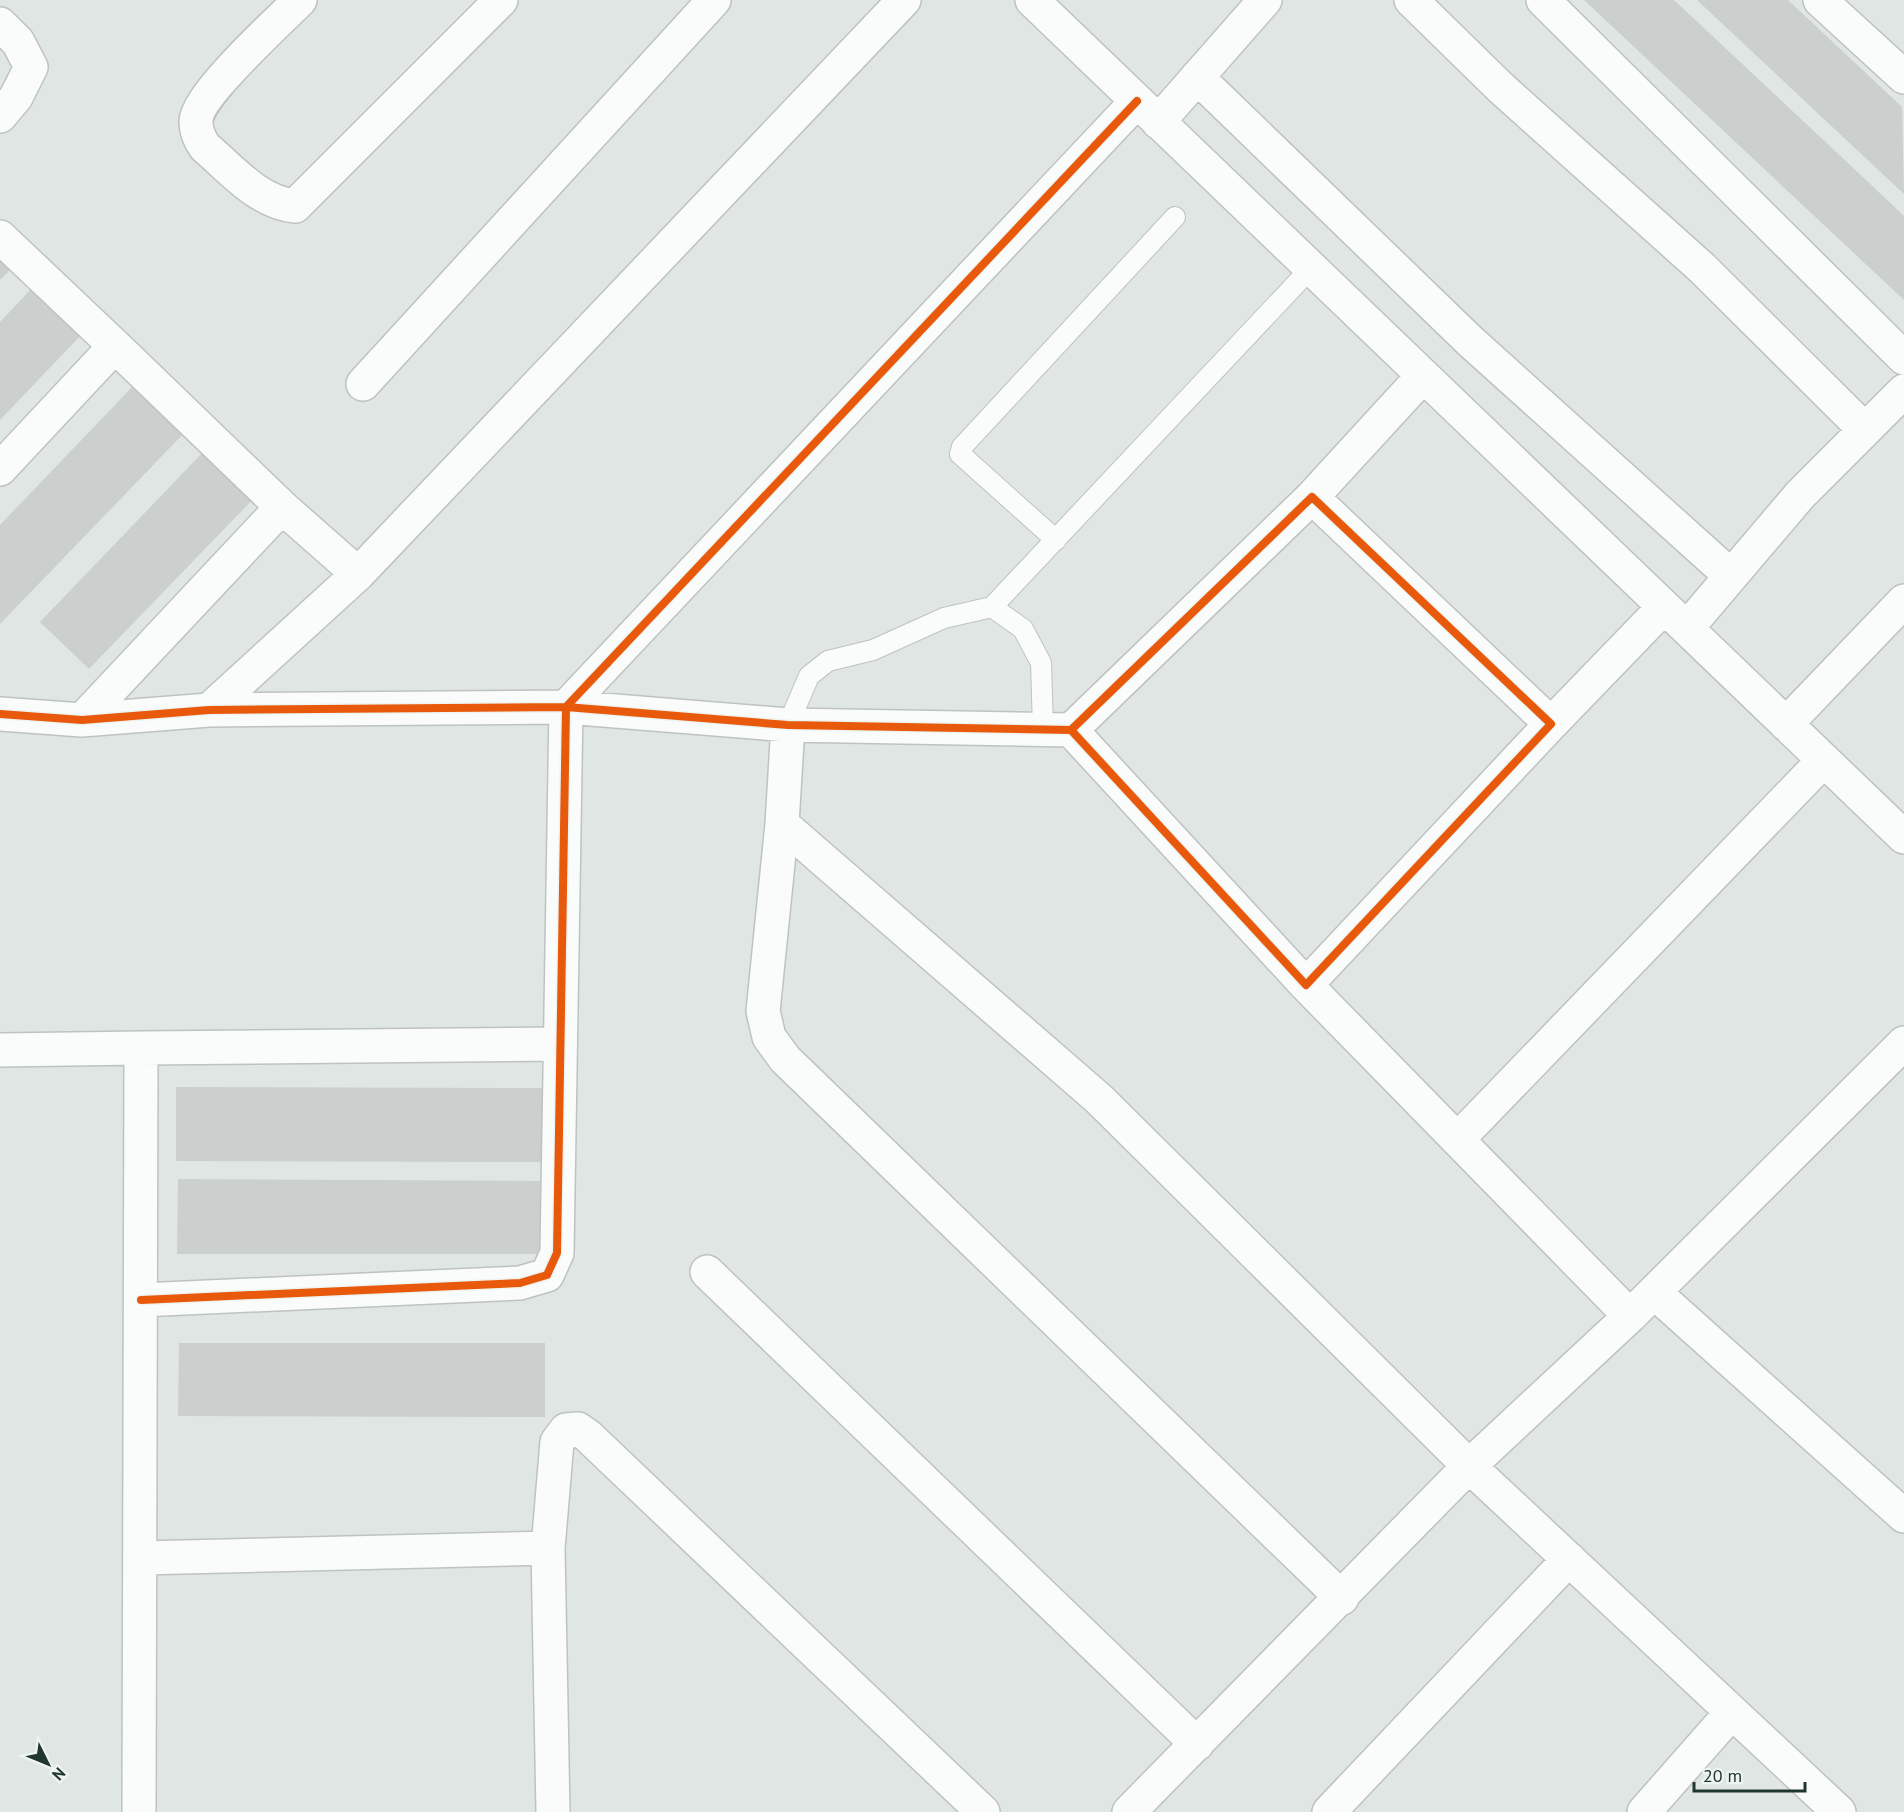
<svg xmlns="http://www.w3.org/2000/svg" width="1904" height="1812" viewBox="0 0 1904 1812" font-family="'PT Sans',sans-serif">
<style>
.building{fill:#cbcfcd}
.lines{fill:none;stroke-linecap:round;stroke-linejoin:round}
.lane-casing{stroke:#bdc3c0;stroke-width:22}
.street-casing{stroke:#bdc3c0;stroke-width:36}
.lane{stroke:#fafbfb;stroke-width:20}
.street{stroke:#fafbfb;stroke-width:33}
.cycleway-casing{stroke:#eef5f1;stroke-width:11}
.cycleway{stroke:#e8590c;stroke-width:8}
</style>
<rect width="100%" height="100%" fill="#e0e6e3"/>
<path class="building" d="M 1584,0 L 1674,0 L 1849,164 L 1904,216 L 1904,300 Z
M 1697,0 L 1788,0 L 1902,107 L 1904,194 Z
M 0,255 L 13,267 L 0,280 Z
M 34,286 L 83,333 L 0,420 L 0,322 Z
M 137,382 L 187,430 L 0,624 L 0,525 Z
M 207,448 L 256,496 L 89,669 L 40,622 Z
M 176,1087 L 542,1088 L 542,1162 L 176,1161 Z
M 178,1179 L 544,1181 L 543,1254 L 177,1254 Z
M 179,1343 L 545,1343 L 545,1417 L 178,1416 Z"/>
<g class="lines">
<g class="lane-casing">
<path id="lane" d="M 1056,540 L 960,454 L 962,447 L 1175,217
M 992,607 L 1311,268
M 788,725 L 809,676 L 828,661 L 873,650 L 944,618 L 992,607 L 1023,629 L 1041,663 L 1043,729"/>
</g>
<g class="street-casing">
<path id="street" d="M 300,0 C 279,21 195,97 196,122 C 196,131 200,140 205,147 C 232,170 258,202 295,206 L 501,0
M 1032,0 L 1904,837
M 1411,0 L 1501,88 L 1702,268 L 1865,430
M 1543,0 L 1904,358
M 1820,0 L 1904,77
M 0,24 L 18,42 L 31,67 L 16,97 L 0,116
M 1197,77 L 1470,341 L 1731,576
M 1158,122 L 1265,0
M 0,237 L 115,346 L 0,469
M 363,384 L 714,0
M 1312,497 L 1423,376
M 282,507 L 358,574
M 1687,628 L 1800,495 L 1904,391
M 209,710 L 358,574 L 904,0
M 0,714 L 82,720 L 209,710 L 566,707 L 788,725 L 1071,730 L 1312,497 L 1551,724 L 1306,985 L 1071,730
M 82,720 L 282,507 L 115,346
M 1551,724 L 1664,607
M 1786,724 L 1904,601
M 788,725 L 782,824 L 763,1011 L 769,1037 L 785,1059 L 1342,1598
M 782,824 L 1099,1099 L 1469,1466 L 1839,1812
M 141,1048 L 560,1044
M 0,1050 L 141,1048 L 139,1812
M 1458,1139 L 1824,760
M 707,1272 L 1197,1744
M 1654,1292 L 1904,1516
M 141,1300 L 520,1283 L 547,1275 L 557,1253 L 566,707 L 1137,101
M 1630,1316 L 1904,1043
M 548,1548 L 557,1442 L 566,1430 L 578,1429 L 588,1436 L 983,1812
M 141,1558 L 548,1548 L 553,1812
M 1129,1812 L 1469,1466 L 1630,1316 L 1306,985
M 1329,1812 L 1569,1559
M 1644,1812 L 1732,1712"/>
</g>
<use href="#lane" class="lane"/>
<use href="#street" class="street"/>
<g class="cycleway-casing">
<path id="cycleway" d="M 0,714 L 82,720 L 209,710 L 566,707 L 788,725 L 1071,730 L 1312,497 L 1551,724 L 1306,985 L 1071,730
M 141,1300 L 520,1283 L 547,1275 L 557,1253 L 566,707 L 1137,101"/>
</g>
<use href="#cycleway" class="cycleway"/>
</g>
<g transform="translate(48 1764) rotate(133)" stroke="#eef5f1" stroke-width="4.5" paint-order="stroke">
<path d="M0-4.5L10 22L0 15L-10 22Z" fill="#213630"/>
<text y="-9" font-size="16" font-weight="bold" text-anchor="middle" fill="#213630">N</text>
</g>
<path d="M1694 1782v9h111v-9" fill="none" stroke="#213630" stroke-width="3"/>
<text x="1703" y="1782" font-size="18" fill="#213630" stroke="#eef5f1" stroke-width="4.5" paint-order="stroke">20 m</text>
</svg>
